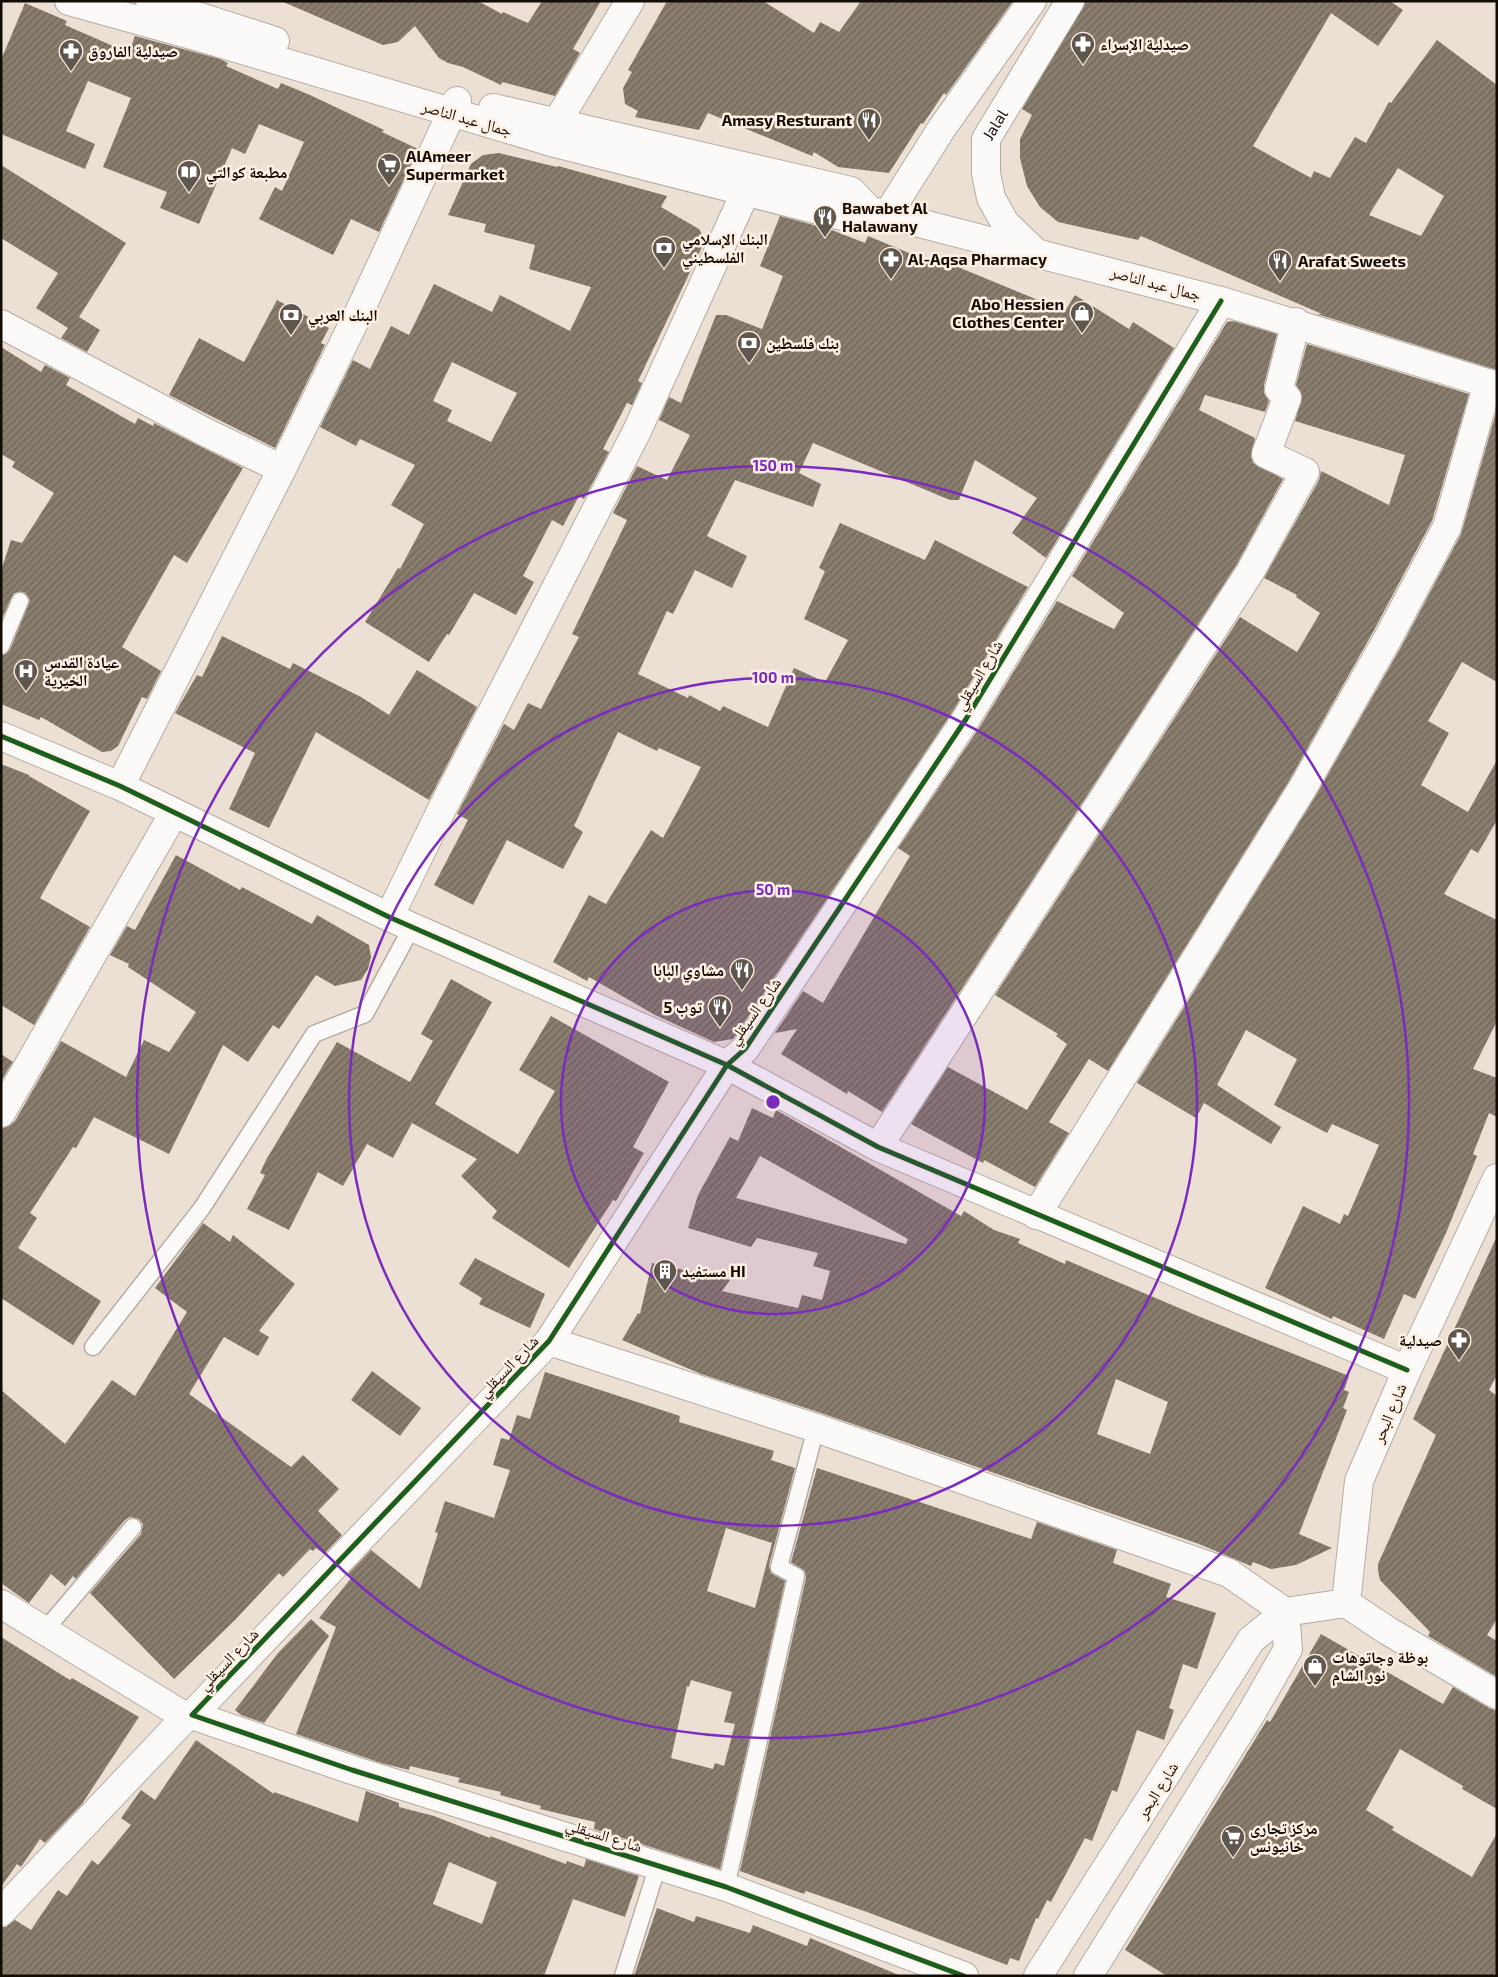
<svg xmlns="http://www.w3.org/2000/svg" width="1498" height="1977" viewBox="0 0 1498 1977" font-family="'Exo 2','Noto Naskh Arabic',sans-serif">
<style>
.building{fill:url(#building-hatch);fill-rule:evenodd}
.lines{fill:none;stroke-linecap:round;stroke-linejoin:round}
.lane-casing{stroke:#b5aca2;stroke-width:19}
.street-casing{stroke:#b5aca2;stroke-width:30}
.secondary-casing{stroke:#b5aca2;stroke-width:30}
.lane{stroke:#fcfaf9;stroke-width:16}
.street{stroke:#fcfaf9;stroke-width:28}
.secondary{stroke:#fcfaf9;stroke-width:28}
.cycleway-casing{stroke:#fdefe1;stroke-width:8}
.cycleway{stroke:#1b5e20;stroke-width:5}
.ring{fill:none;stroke:#7b2cbf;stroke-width:2.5}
.labels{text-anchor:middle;stroke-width:5;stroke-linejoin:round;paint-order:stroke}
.poi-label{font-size:16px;font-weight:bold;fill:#130c05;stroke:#fdefe1;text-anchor:start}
.street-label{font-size:16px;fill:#130c05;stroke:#fdefe1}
.centre{fill:#7b2cbf;stroke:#fdefe1;stroke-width:2.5}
.ring-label{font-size:15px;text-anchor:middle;font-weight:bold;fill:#7b2cbf;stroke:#fdefe1;stroke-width:5;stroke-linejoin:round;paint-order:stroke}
</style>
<defs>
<pattern id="building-hatch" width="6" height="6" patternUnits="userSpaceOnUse" patternTransform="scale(1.25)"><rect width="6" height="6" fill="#897d6e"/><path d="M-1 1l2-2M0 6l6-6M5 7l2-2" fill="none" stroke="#6f6558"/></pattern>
</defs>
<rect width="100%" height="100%" fill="#ece0d4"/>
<path class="building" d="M 281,1 L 478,1 L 502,14 L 503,12 L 528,23 L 542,1 L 601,1 L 573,49 L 580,53 L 555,96 L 502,82 L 501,85 L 463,67 L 448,63 L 439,58 L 415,26 L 398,42 L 383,45 Z
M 667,1 L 763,1 L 814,33 L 820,22 L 839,32 L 861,1 L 1013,1 L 946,95 L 944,93 L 923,124 L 921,123 L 889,173 L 838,167 L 814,152 L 812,156 L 708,113 L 699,130 L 635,117 L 638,111 L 625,104 L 623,88 L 632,72 L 628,70 Z
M 1086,1 L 1390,1 L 1403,10 L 1378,46 L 1331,13 L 1253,146 L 1311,178 L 1314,171 L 1330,178 L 1355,137 L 1366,143 L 1389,102 L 1391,103 L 1437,40 L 1497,85 L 1497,370 L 1317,314 L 1322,314 L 1141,236 L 1138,240 L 1058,222 L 1040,207 L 1027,186 L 1020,158 L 1020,139 L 1032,115 L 1022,109 ZM 1398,168 L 1444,196 L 1421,236 L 1369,215 Z
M 25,3 L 67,21 L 65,25 L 129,53 L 135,36 L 220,59 L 228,63 L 226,66 L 278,89 L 281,83 L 310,95 L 384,130 L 382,132 L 418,149 L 379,232 L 351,219 L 333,255 L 259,219 L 275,187 L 282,191 L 304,142 L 259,124 L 245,154 L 232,148 L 199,224 L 160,208 L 167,192 L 103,167 L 131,98 L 88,81 L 66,131 L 95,144 L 85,169 L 1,134 L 1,60 Z
M 499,153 L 557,167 L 558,166 L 667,196 L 661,207 L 699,229 L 704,238 L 703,245 L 638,381 L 642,383 L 632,405 L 627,403 L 603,449 L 609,452 L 584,499 L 579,496 L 563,526 L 552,520 L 523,576 L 534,582 L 516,615 L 474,593 L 449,635 L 447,634 L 429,662 L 365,622 L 398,568 L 400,569 L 424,524 L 391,505 L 415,465 L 360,439 L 356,446 L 320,427 L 353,360 L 370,369 L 391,326 L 409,335 L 434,284 L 492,312 L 500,295 L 570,331 L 591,287 L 529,269 L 535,245 L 484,232 L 486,224 L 448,215 L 471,164 L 483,155 ZM 452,362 L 517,393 L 491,442 L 447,421 L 452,410 L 433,401 Z
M 1,165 L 126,243 L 79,317 L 100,330 L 87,352 L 61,338 L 68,328 L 36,308 L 58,273 L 1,238 Z
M 780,216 L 832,230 L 865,243 L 868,236 L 950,270 L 953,265 L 1065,311 L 1075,295 L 1129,329 L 1133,322 L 1174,348 L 1046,558 L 1012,533 L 1037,498 L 975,460 L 959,500 L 950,500 L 813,443 L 799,473 L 821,484 L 813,507 L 735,480 L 707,536 L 747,556 L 732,588 L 695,570 L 673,614 L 667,611 L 638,674 L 688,698 L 689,695 L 720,711 L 723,706 L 768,727 L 794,668 L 825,682 L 848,640 L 804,619 L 825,571 L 819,568 L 840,523 L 925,560 L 935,540 L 1028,587 L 953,711 L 733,1039 L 714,1042 L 655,1015 L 589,977 L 587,981 L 553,962 L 589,895 L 606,904 L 651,830 L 663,838 L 701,767 L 659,748 L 657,751 L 618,732 L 574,826 L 583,832 L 563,869 L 507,840 L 473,905 L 434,885 L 468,820 L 457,814 L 504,724 L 514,730 L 528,703 L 541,709 L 579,637 L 572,634 L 627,520 L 613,513 L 637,466 L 667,480 L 690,435 L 659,420 L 669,397 L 681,403 L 716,315 L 726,315 L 762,329 L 783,276 L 760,266 Z
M 277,300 L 329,328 L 321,343 L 325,345 L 275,448 L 169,395 L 199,338 L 244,362 Z
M 1233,321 L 1277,334 L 1264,385 L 1264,393 L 1269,401 L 1265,412 L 1205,395 L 1199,410 L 1255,438 L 1251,456 L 1253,463 L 1283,479 L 1237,564 L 882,1112 L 848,1091 L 847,1094 L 781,1054 L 797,1029 L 775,1033 L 803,991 L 823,1003 L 910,856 L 898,848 L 979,728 L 1057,601 L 1114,629 L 1124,613 L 1072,576 L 1227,322 Z
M 1307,344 L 1469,394 L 1432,521 L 1373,632 L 1289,781 L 1108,1071 L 1089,1059 L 1049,1122 L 1069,1133 L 1035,1187 L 984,1160 L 983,1163 L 911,1124 L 948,1067 L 1027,1110 L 1067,1044 L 1056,1036 L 1058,1034 L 995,995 L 1240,617 L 1297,652 L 1320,613 L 1296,597 L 1297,595 L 1264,578 L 1319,480 L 1321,471 L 1389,505 L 1405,455 L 1295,421 L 1302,396 L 1296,385 Z
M 1,347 L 41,372 L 45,365 L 70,378 L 66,385 L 135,424 L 138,418 L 153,426 L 154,423 L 243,468 L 187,563 L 174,555 L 122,647 L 161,671 L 147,699 L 142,697 L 118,746 L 111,751 L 102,752 L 41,717 L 39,720 L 1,704 L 1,656 L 10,650 L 30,600 L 24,592 L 14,593 L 1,620 L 1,571 L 11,540 L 22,543 L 54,493 L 12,467 L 15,462 L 1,454 Z
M 1497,409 L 1497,682 L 1462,662 L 1428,721 L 1449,733 L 1421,785 L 1468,812 L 1497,760 L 1497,820 L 1478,853 L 1471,849 L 1444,894 L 1497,920 L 1497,1021 L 1473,1069 L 1497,1078 L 1497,1117 L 1489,1113 L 1473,1154 L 1477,1156 L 1467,1181 L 1446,1233 L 1415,1299 L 1404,1294 L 1384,1339 L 1333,1316 L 1332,1319 L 1265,1288 L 1303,1206 L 1340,1224 L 1344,1214 L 1348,1216 L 1379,1145 L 1332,1124 L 1327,1133 L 1274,1105 L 1297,1059 L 1246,1030 L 1217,1085 L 1281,1127 L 1271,1144 L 1204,1103 L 1196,1118 L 1137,1083 L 1315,797 L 1401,647 L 1461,534 Z
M 222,636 L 290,669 L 293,663 L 361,697 L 389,715 L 417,670 L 477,707 L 429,800 L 316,732 L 269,828 L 229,809 L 255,753 L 175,713 L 197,675 L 202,677 Z
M 1,764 L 29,775 L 29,776 L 90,811 L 40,898 L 90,927 L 34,1025 L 1,1005 Z
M 176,855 L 240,890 L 242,887 L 312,924 L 317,915 L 369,945 L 371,957 L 368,969 L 361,980 L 335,986 L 316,975 L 279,1029 L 273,1025 L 248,1062 L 223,1045 L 169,1154 L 94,1117 L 76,1148 L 73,1147 L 30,1213 L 37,1218 L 18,1248 L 101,1301 L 73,1345 L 1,1298 L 1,1129 L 9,1126 L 15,1121 L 61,1041 L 126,1077 L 144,1040 L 169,1052 L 196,1012 L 128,967 L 129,964 L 110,955 L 127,926 L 135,930 Z
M 451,979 L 492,1002 L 435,1104 L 518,1154 L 555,1091 L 519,1070 L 551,1016 L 669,1082 L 633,1147 L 644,1153 L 616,1201 L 613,1200 L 569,1268 L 492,1218 L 497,1211 L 461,1176 L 477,1159 L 412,1123 L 393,1158 L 367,1144 L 343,1186 L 318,1172 L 289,1230 L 247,1209 L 265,1175 L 260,1173 L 266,1160 L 337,1042 L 410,1082 L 433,1041 L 421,1034 Z
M 1,1054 L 13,1062 L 1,1081 Z
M 752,1108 L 773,1118 L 776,1110 L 961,1216 L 964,1211 L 994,1230 L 1020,1239 L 1018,1243 L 1065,1264 L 1066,1260 L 1198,1316 L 1349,1376 L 1344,1390 L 1349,1392 L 1343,1408 L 1347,1410 L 1299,1534 L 1332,1548 L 1296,1565 L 1271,1569 L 1253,1562 L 1251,1566 L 1199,1544 L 821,1413 L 701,1374 L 622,1340 L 638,1313 L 640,1314 L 652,1263 L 730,1280 L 722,1291 L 798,1308 L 802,1295 L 822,1300 L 830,1271 L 813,1266 L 818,1253 L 757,1238 L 751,1247 L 688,1228 L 698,1195 L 730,1137 L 738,1141 ZM 760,1156 L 908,1239 L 906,1244 L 736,1198 ZM 1116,1379 L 1168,1402 L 1150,1454 L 1097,1434 Z
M 203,1223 L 230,1242 L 233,1235 L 295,1284 L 259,1331 L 269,1337 L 258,1356 L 224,1337 L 189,1394 L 291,1467 L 303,1455 L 339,1489 L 318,1511 L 342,1535 L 324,1554 L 316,1548 L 313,1551 L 310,1549 L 283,1577 L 279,1573 L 235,1620 L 174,1679 L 90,1593 L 141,1534 L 143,1524 L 139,1519 L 130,1517 L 125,1520 L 76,1579 L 73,1576 L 65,1586 L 51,1574 L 29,1603 L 1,1583 L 1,1390 L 65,1444 L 112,1380 L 135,1396 L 187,1312 L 155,1288 Z
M 1497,1236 L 1497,1375 L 1489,1390 L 1497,1396 L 1497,1619 L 1487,1635 L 1497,1641 L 1497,1677 L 1428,1636 L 1430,1632 L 1380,1580 L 1378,1571 L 1378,1564 L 1436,1435 L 1413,1419 Z
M 475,1258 L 545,1294 L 530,1328 L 479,1304 L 482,1298 L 459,1284 Z
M 372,1371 L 421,1408 L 400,1436 L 351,1400 Z
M 545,1372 L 680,1416 L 679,1422 L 774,1451 L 771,1460 L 795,1468 L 769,1565 L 771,1573 L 785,1581 L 720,1869 L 594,1829 L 595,1822 L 540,1809 L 541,1806 L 500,1795 L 501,1792 L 458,1782 L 460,1778 L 410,1766 L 409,1770 L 381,1763 L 296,1734 L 336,1627 L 319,1618 L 352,1577 L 348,1574 L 371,1550 L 420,1589 L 438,1533 L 435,1532 L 445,1501 L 494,1518 L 510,1470 L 493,1465 L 501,1438 L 509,1440 L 517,1415 L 530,1419 ZM 726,1528 L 772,1543 L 755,1608 L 707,1591 ZM 691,1680 L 732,1692 L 724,1722 L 735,1724 L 724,1766 L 715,1763 L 713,1769 L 671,1758 L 687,1686 L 689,1687 Z
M 817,1468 L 1031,1539 L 1037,1522 L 1117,1550 L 1113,1563 L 1171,1584 L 1166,1597 L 1216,1613 L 1197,1669 L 1183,1664 L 1169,1708 L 1174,1710 L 1164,1740 L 1137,1730 L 1117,1792 L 1112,1790 L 1092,1841 L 1085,1838 L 1051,1902 L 1047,1900 L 1038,1919 L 1036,1918 L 1019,1961 L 1010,1958 L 1007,1965 L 867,1912 L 806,1891 L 804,1894 L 740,1871 L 806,1578 L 805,1571 L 791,1562 Z
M 311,1619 L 329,1636 L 264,1723 L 241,1715 L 235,1710 L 278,1653 Z
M 1321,1634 L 1443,1704 L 1453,1687 L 1489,1708 L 1497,1711 L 1497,1809 L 1462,1789 L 1463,1786 L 1400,1749 L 1366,1810 L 1394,1827 L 1392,1830 L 1472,1877 L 1497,1833 L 1497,1976 L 1167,1976 L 1125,1950 L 1267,1720 L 1270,1722 Z
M 1,1637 L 70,1680 L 72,1678 L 139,1717 L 82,1804 L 45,1843 L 40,1839 L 21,1867 L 17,1864 L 1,1887 Z
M 196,1740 L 274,1794 L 274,1792 L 358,1822 L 366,1791 L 399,1803 L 399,1807 L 434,1816 L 490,1838 L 490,1836 L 566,1864 L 567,1861 L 584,1867 L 586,1859 L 639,1876 L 625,1917 L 573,1899 L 544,1976 L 1,1976 L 1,1927 L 6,1927 L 15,1920 L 31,1930 L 58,1890 L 67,1896 L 92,1860 L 98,1865 L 131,1825 L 121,1818 L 141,1790 L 155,1800 ZM 449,1862 L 497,1882 L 482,1924 L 433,1904 Z
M 657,1908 L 694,1922 L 696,1916 L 750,1933 L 753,1925 L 807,1946 L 810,1938 L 901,1976 L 634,1976 Z"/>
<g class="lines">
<g class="lane-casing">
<path id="lane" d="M 1,646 L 20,601
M 93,1347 L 202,1208 L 314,1034 L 365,1014 L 412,927
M 45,1630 L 133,1527
M 726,1887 L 796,1576 L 779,1567 L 816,1428
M 623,1976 L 658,1865"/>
</g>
<g class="street-casing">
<path id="street" d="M 557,122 L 630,1
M 1,324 L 207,433 L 282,469
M 1,736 L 120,786 L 389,917 L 727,1065 L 878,1147 L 1407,1370
M 120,786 L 282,469 L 363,304 L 457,101
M 389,917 L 442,809 L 637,431 L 755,171
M 1,1113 L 174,813
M 878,1147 L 1250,572 L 1305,472 L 1266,454 L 1287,398 L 1279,389 L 1296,322
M 1036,1215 L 1302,789 L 1387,640 L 1447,527 L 1488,383
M 549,1341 L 816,1428 L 1229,1573 L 1285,1612
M 1346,1603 L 1388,1631 L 1497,1695
M 1,1604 L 186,1717
M 1,1912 L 186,1717 L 192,1715
M 964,1976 L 726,1887 L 352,1770 L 192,1715 L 549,1341 L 727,1065 L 745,1049 L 966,719 L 1221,301"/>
</g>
<g class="secondary-casing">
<g id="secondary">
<path d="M 69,1 L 199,37 L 555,143 L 842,216 L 869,210 L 1221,301 L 1497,386"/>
<path d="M 150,1 L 275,41"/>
<path d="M 493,108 L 851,191 L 869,210"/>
<path d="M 887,215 L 942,128 L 1032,1"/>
<path id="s1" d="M 1033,250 L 1005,223 L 991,198 L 986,173 L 986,139 L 1070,1"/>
<path d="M 1038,1976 L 1251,1640 L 1285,1612 L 1346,1603 L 1359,1481 L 1407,1370 L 1497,1178"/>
<path d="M 1088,1976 L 1252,1712 L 1288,1649 L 1285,1612"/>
</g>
</g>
<use href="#lane" class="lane"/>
<use href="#street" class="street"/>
<use href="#secondary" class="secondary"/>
<g class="cycleway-casing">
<path id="cycleway" d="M 1,736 L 120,786 L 389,917 L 727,1065 L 878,1147 L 1407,1370
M 964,1976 L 726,1887 L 352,1770 L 192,1715 L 549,1341 L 727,1065 L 745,1049 L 966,719 L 1221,301"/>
</g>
<use href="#cycleway" class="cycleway"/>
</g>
<circle cx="773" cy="1102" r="212" fill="#7b2cbf" fill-opacity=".12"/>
<g class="ring">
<circle cx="773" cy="1102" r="212"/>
<circle cx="773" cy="1102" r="424"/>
<circle cx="773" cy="1102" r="636"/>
</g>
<defs>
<g id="pharmacy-pin" transform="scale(1.25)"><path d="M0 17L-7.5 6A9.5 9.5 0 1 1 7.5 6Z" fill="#5f564d" stroke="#fdefe1"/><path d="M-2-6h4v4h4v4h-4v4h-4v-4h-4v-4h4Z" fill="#fff"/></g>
<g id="restaurant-pin" transform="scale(1.25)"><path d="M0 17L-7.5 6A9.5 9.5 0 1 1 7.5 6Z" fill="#5f564d" stroke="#fdefe1"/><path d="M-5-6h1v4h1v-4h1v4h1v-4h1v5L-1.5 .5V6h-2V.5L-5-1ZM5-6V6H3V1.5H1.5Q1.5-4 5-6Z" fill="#fff"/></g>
<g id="supermarket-pin" transform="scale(1.25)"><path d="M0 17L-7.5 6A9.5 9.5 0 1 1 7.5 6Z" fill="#5f564d" stroke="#fdefe1"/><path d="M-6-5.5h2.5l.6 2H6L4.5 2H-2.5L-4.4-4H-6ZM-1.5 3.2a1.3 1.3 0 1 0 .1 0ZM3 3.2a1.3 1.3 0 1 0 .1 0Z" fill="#fff"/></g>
<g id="library-pin" transform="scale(1.25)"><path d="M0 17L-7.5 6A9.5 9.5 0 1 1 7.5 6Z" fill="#5f564d" stroke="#fdefe1"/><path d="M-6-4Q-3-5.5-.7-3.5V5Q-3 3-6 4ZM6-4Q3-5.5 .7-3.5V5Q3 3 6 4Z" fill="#fff"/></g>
<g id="bank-pin" transform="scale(1.25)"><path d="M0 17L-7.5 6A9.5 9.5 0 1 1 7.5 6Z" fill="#5f564d" stroke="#fdefe1"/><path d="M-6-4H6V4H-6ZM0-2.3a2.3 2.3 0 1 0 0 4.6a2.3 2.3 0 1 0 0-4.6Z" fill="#fff"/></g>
<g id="shop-pin" transform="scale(1.25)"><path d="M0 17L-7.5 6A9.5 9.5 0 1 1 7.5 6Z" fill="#5f564d" stroke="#fdefe1"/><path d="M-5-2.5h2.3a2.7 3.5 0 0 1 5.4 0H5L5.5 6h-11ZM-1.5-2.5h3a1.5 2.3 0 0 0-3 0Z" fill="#fff"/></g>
<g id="hospital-pin" transform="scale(1.25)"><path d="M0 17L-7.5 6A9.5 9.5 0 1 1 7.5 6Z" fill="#5f564d" stroke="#fdefe1"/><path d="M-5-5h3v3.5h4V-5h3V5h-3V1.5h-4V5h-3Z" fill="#fff"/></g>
<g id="building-pin" transform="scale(1.25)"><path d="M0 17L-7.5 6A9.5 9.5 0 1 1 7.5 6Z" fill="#5f564d" stroke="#fdefe1"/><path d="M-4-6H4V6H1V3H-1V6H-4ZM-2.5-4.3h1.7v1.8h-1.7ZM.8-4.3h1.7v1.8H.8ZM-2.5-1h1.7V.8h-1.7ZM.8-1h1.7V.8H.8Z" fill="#fff"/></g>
</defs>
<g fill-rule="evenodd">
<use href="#pharmacy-pin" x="1083" y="44"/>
<use href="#pharmacy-pin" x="71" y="51"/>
<use href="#restaurant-pin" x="869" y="120"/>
<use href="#supermarket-pin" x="389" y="165"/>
<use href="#library-pin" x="189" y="172"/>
<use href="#restaurant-pin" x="825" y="217"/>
<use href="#bank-pin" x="664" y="248"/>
<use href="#pharmacy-pin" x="891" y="259"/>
<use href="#restaurant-pin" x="1280" y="261"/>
<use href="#shop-pin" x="1082" y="313"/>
<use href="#bank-pin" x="291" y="315"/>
<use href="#bank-pin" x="749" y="343"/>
<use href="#hospital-pin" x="26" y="671"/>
<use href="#restaurant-pin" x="742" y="970"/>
<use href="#restaurant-pin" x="720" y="1007"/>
<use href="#building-pin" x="665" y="1271"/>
<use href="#pharmacy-pin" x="1459" y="1340"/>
<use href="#shop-pin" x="1315" y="1666"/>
<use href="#supermarket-pin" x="1233" y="1837"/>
</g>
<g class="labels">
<g class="poi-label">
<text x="1100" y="50">صيدلية الإسراء</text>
<text x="88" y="57">صيدلية الفاروق</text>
<text x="852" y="126" text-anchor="end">Amasy Resturant</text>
<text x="406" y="162">AlAmeer<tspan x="406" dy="18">Supermarket</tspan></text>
<text x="206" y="178">مطبعة كوالتي</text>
<text x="842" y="214">Bawabet Al<tspan x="842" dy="18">Halawany</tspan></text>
<text x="682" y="245">البنك الإسلامي<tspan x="682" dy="18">الفلسطيني</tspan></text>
<text x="908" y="265">Al-Aqsa Pharmacy</text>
<text x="1298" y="267">Arafat Sweets</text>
<text x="1064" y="310" text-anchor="end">Abo Hessien<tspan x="1064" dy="18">Clothes Center</tspan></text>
<text x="308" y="321">البنك العربي</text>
<text x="766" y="349">بنك فلسطين</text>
<text x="44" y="668">عيادة القدس<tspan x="44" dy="18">الخيرية</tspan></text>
<text x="724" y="976" text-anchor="end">مشاوي البابا</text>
<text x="702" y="1013" text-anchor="end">توب 5</text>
<text x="682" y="1277">مستفيد HI</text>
<text x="1442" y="1346" text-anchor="end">صيدلية</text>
<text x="1332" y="1663">بوظة وجاتوهات<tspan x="1332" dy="18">نور الشام</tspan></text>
<text x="1250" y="1834">مركز تجارى<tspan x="1250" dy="18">خانيونس</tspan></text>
</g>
<g class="street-label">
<text transform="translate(467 118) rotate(16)" y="6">جمال عبد الناصر</text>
<text dy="6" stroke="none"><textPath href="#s1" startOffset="144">Jalal</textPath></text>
<text transform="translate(1156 283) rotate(15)" y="6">جمال عبد الناصر</text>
<text transform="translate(978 675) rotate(-59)" y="6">شارع السيقلي</text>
<text transform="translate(754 1011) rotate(-54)" y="6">شارع السيقلي</text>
<text transform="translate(508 1366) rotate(-46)" y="6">شارع السيقلي</text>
<text transform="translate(1389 1413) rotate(-67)" y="6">شارع البحر</text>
<text transform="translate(228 1659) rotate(-46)" y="6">شارع السيقلي</text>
<text transform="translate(1157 1790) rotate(-58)" y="6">شارع البحر</text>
<text transform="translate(604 1835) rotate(17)" y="6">شارع السيقلي</text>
</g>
</g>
<circle cx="773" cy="1102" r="8" class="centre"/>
<g class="ring-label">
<text x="773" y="471">150 m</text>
<text x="773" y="683">100 m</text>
<text x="773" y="895">50 m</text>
</g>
<rect width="1498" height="1977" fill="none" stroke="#130c05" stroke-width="5"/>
</svg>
